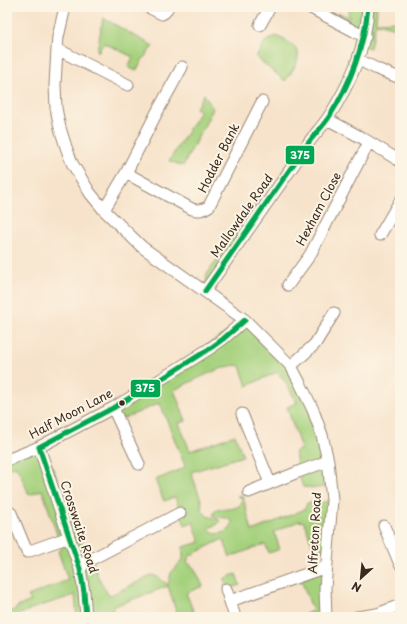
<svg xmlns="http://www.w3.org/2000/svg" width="407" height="624" viewBox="0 0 407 624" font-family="'Playpen Sans',sans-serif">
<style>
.green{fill:#a5d17d;stroke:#707e4e}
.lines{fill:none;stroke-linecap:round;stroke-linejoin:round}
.minor-casing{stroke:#998674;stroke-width:13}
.minor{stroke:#fff;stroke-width:11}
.bus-1-casing{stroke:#fcf5e5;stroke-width:8}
.bus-1{stroke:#00a651;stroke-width:5}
.bus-dot{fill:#3b2a1e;stroke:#fcf5e5;stroke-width:1.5}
.labels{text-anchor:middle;stroke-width:4;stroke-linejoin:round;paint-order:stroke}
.street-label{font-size:12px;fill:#3b2a1e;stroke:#fcf5e5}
.line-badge{stroke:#fcf5e5;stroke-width:1.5}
.badge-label{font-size:11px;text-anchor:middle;font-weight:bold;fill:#fff}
</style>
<rect width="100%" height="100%" fill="#fcf5e5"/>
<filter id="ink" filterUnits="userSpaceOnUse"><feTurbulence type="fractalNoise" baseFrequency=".025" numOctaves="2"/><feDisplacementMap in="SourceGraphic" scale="8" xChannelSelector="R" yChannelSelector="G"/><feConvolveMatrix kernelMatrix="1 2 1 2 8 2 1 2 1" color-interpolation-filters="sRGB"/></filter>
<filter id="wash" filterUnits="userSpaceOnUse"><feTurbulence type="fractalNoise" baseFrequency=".012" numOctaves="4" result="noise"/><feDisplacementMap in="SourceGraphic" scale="16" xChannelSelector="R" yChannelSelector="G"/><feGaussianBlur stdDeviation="0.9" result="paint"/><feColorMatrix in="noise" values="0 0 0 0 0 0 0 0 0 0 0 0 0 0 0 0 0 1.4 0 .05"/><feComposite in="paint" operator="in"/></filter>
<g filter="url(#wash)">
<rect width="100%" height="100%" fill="#f7e3cb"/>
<path class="green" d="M 351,7 L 377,7 L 376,22 L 400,21 L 400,29 L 376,23 L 370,48 L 363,46 L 365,37 L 336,22 L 339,13 L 350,17 L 348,12 Z
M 103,18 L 153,46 L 143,59 L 136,71 L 128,67 L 133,57 L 104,43 L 99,51 L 97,51 Z
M 276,36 C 306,48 302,58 285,81 L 256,57 L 265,42 Z
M 204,94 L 213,109 L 183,166 L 169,161 L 194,121 L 200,111 L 196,108 Z
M 259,199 L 266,205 L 205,291 L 207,274 Z
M 245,320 L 291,366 L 308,399 L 330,486 L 317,488 L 303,487 L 298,472 L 295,452 L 301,449 L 287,407 L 297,403 L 285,381 L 277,372 L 247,386 L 240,366 C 229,361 187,384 174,390 L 186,421 L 179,423 L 190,451 L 235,435 L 243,456 L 191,472 L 202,503 L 201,509 L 207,516 L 218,519 L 220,521 L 218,524 L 209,528 C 215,538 232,534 232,521 L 226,518 L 214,516 L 213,513 C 218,508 222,510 228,509 C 233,509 237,507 241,505 L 242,501 L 242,498 L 237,496 L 241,494 L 243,497 L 252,531 L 305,509 L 307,503 L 321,503 L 332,500 L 327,551 L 314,549 L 304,522 L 299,521 L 274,532 L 280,549 L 269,553 L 265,544 L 230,557 L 223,539 L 189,556 L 187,562 L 194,568 L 203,586 L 186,593 L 196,617 L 169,617 L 177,614 L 168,586 L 112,607 L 115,617 L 77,617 L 75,595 L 34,608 L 14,617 L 7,617 L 7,613 L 16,609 L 17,607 L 31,601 L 28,596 L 68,580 L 58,551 L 62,549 L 42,490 L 29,495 L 24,482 L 16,466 L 7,469 L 7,460 L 39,447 L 52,466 L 84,549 L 88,550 L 87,561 L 92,559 L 98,577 L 109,596 L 152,575 L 158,577 L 168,585 L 171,573 L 183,559 L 183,547 L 200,542 L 193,522 L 185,525 L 175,497 L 164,501 L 155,480 L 182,469 L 185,466 L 160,403 L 125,418 L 118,418 L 113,408 Z
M 326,567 L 326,617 L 296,617 L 313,611 L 301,580 Z
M 236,574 L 240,585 L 226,589 L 225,578 Z"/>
</g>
<g filter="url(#ink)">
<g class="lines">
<g class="minor-casing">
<path id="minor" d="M 65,7 L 58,37 L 57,49 L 55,85 L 56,108 L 60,128 L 66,147 L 72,163 L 90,193 L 104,210 L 142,247 L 245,320 L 291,366 L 301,385 L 313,410 L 322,435 L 328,461 L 332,500 L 325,588 L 326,617
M 148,7 L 162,14 L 165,12 L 168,7
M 309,7 L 365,37
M 260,25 L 270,7
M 57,49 L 128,85
M 359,60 L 377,69 L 400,78
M 327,119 L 364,139 L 400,161
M 126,173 L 192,209 C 199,211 203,210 209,206 L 262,102
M 104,210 L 126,173 L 156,114 L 182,67
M 380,235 L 400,201
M 288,285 L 310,255 L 369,142
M 205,291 L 295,163 C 299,157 303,151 307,145 C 313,136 321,128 328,118 C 350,84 366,49 368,7
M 291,366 L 315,344 L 334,313
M 113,408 L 139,464
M 242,414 L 270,483
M 39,447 L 69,537 L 80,569 L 84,592 L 86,617
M 7,460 L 39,447 L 113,408 L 163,378 L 212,347 L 223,339 L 245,320
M 249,492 L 298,472 L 328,461
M 11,513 L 27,552 L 69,537
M 384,526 L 400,564
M 80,569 L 86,562 L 180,513
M 226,589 L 235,617
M 230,601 L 326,567
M 357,617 L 377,614 L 400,605"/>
</g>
<use href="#minor" class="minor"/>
<g class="bus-1-casing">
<path id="bus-1" d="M 205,291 L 309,142 C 316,133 323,126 329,117 C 351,83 364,48 368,7
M 39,447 L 113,408 L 163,378 L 212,347 L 223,339 L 245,320
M 39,447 L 80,569 L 84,592 L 86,617"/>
</g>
<use href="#bus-1" class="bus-1"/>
</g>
</g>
<circle class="bus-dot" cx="122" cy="403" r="3.5"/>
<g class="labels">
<g class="street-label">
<text transform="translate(219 158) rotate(-63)" y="4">Hodder Bank</text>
<text transform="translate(319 209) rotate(-62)" y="4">Hexham Close</text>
<text transform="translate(242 216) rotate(-55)" y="4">Mallowdale Road</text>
<text transform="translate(71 414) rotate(-28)" y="4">Half Moon Lane</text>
<text transform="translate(79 527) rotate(72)" y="4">Crosswaite Road</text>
<text transform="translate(315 533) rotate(-87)" y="4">Alfreton Road</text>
</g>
</g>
<g class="line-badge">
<rect x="285" y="145" width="30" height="20" rx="4" fill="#00a651"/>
<rect x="130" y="379" width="31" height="19" rx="4" fill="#00a651"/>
</g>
<g class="badge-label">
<text x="300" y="159">375</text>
<text x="145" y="392">375</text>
</g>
<rect width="407" height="624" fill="none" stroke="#fcf5e5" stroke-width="24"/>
<g transform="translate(361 578) rotate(207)" stroke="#fcf5e5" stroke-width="3" paint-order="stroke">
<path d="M0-3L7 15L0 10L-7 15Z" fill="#3b2a1e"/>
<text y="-6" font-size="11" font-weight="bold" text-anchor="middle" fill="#3b2a1e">N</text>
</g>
</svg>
